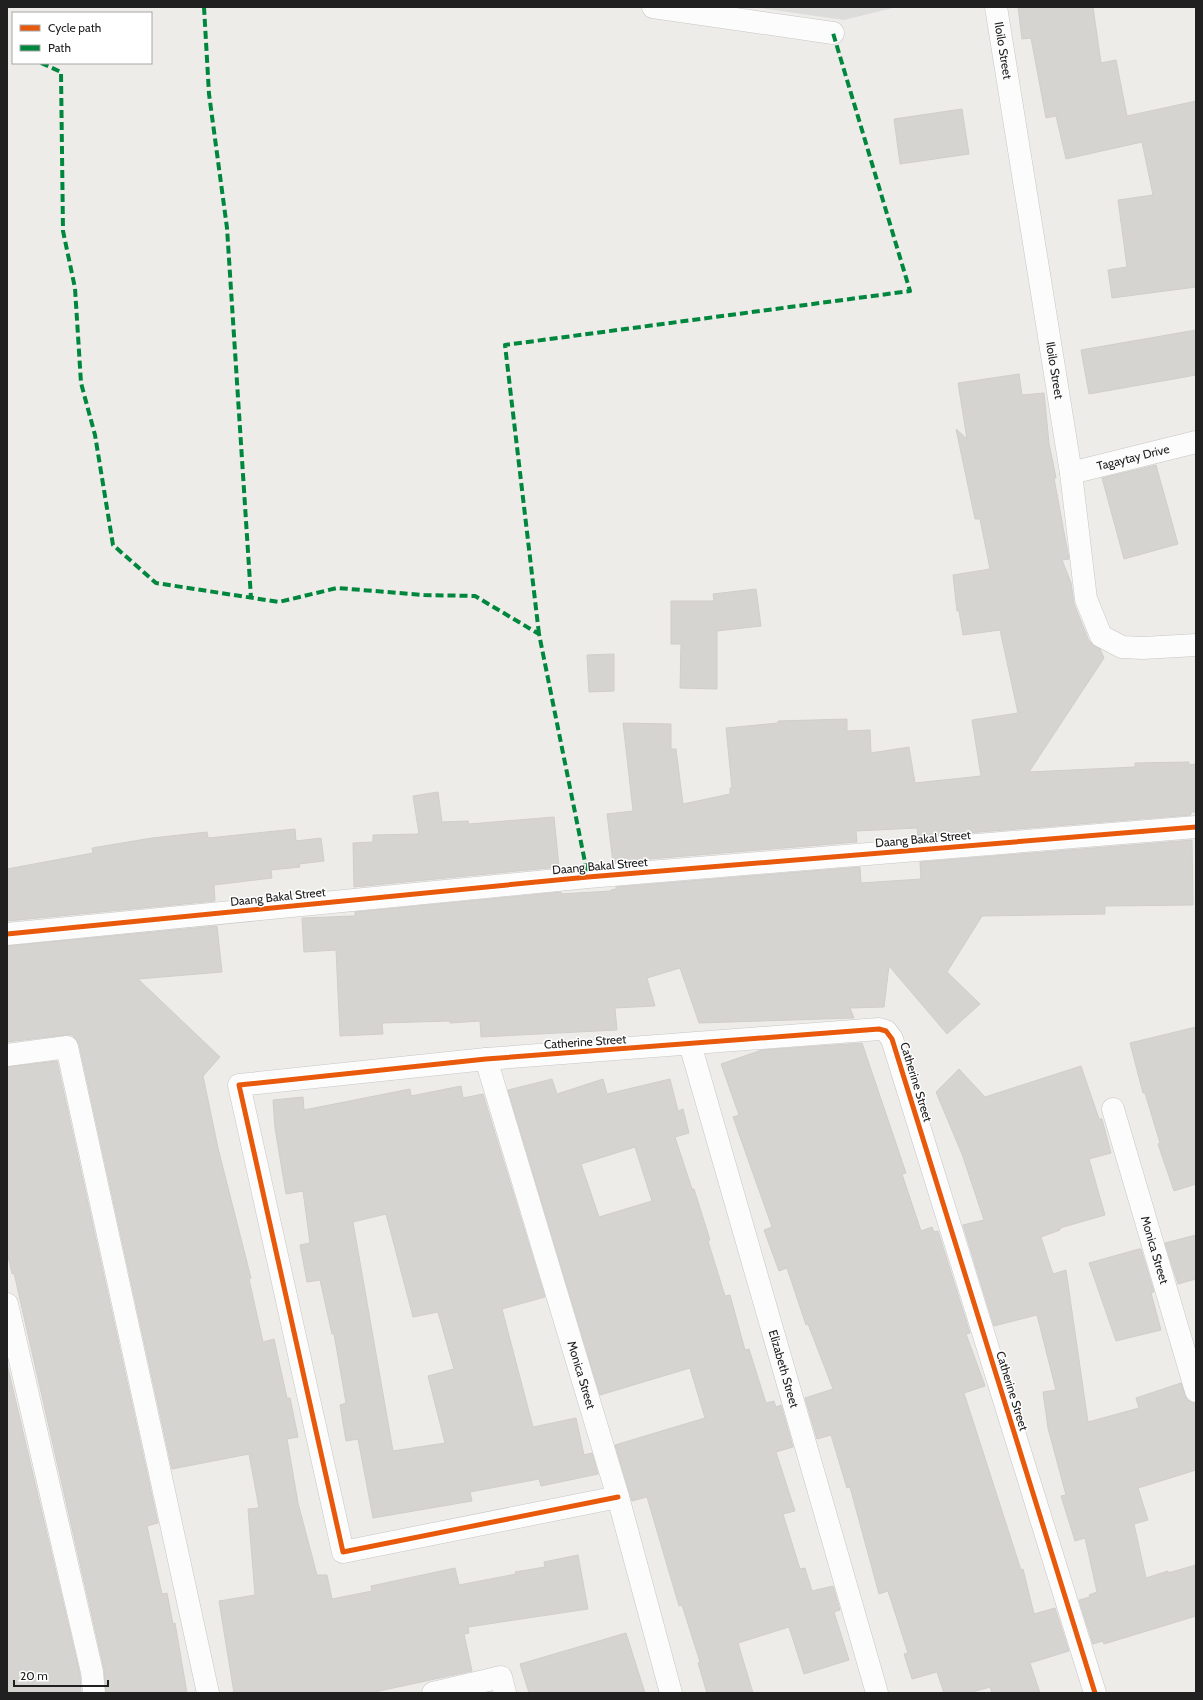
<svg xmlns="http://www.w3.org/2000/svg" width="1203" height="1700" viewBox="0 0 1203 1700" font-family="Cabin,sans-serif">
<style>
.religious{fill:#dcdcda}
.building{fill:#d6d4d1;stroke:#d1ceca;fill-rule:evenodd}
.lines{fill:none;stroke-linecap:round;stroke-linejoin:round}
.minor-casing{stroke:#c7c6c5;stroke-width:23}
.minor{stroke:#fcfcfc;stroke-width:22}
.quiet{stroke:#00873e;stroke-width:4;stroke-dasharray:8 4;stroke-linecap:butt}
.cycleway-casing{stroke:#fff;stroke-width:8}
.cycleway{stroke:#e8590c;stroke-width:5}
.labels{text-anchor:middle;stroke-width:3;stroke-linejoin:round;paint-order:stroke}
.street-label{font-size:12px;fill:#202020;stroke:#fff}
</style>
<rect width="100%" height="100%" fill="#eeece9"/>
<path class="religious" d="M 754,7 L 897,7 L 844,20 Z"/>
<path class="building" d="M 1018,7 L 1093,7 L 1101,63 L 1116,60 L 1127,116 L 1196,101 L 1196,287 L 1112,298 L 1108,270 L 1127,267 L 1118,200 L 1153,195 L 1142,142 L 1066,159 L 1056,116 L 1046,118 L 1031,38 L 1022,39 Z
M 962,109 L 969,154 L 900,164 L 894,119 Z
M 1196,330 L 1196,375 L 1089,394 L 1081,350 Z
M 1019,374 L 1022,395 L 1044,393 L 1049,443 L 1056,478 L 1054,478 L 1069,559 L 1062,560 L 1071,583 L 1074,604 L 1089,641 L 1100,649 L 1104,658 L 1029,772 L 1135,767 L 1135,763 L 1189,762 L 1189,765 L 1196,764 L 1196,812 L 1191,812 L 1191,815 L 918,837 L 917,828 L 856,831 L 857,842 L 613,862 L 607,814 L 633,811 L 623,723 L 671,724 L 671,749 L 676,749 L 683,804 L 730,794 L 730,788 L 732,788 L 726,728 L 778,723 L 778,721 L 847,719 L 847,731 L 870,730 L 871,753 L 909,747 L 915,783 L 981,776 L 972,720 L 1018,713 L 1000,630 L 963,635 L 959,611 L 957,611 L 953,575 L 990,569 L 980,519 L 975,519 L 956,429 L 967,439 L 958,383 Z
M 1156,465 L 1178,544 L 1124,559 L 1102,478 Z
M 756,589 L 761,626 L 717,631 L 717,689 L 680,688 L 681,644 L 671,644 L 671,601 L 714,601 L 713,594 Z
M 614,654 L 614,691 L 589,692 L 587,655 Z
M 438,792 L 442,822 L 468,821 L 469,824 L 554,817 L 559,867 L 354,887 L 353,843 L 373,842 L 373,835 L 419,834 L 413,796 Z
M 295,829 L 296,841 L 321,838 L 324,861 L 299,864 L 300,867 L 271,870 L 272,878 L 214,885 L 215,901 L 7,921 L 7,869 L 93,853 L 92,848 L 152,838 L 207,832 L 208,838 Z
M 1192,840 L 1193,905 L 1105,906 L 1105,914 L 982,916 L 947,972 L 980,1004 L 947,1034 L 889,966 L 884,1007 L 850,1008 L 854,1018 L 699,1023 L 680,968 L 647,978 L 655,1006 L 615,1008 L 617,1030 L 481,1037 L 480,1021 L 450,1023 L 450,1021 L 382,1023 L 383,1034 L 340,1036 L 336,950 L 304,952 L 302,918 L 355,916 L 355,912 L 561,892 L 561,894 L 611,891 L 611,890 L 616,889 L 616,887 L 860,867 L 861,883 L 921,879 L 920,862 Z
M 217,926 L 222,972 L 138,979 L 220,1057 L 203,1076 L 218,1148 L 251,1278 L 249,1279 L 263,1342 L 274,1339 L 287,1398 L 290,1398 L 298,1437 L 287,1439 L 298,1503 L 317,1575 L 327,1575 L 332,1599 L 372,1591 L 371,1586 L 455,1568 L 459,1585 L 516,1574 L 515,1572 L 545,1567 L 544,1562 L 578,1555 L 588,1609 L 468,1627 L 469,1633 L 464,1634 L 472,1671 L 370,1693 L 234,1693 L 219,1601 L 255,1595 L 248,1509 L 259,1508 L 249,1454 L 172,1469 L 79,1044 L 76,1039 L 72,1035 L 66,1035 L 7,1042 L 7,946 Z
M 1196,1027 L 1196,1184 L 1174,1191 L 1158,1144 L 1160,1143 L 1145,1093 L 1143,1093 L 1130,1043 Z
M 862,1043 L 906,1173 L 902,1174 L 921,1231 L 932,1227 L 934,1232 L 938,1231 L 970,1333 L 966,1334 L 985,1386 L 964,1393 L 1021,1570 L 1023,1569 L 1034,1614 L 1055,1608 L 1069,1651 L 1030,1663 L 1040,1693 L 992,1693 L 990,1687 L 969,1693 L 944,1693 L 937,1672 L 912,1679 L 904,1654 L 908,1653 L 888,1591 L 879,1594 L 850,1487 L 847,1488 L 831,1435 L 817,1439 L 805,1398 L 833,1389 L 808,1324 L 806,1325 L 787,1268 L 779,1271 L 764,1230 L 772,1227 L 733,1117 L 739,1115 L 721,1064 L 762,1050 Z
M 57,1061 L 158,1523 L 147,1526 L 162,1594 L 167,1593 L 173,1624 L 175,1623 L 187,1693 L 106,1693 L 104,1669 L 14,1273 L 12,1274 L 7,1252 L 7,1067 Z
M 1081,1066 L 1099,1119 L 1102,1119 L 1111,1153 L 1089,1159 L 1105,1215 L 1060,1228 L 1060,1230 L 1041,1237 L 1053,1274 L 1066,1270 L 1088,1422 L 1139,1408 L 1136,1398 L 1181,1383 L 1187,1400 L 1196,1403 L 1196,1470 L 1138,1488 L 1148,1520 L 1134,1524 L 1146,1578 L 1168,1571 L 1168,1573 L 1196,1565 L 1196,1616 L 1104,1644 L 1103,1641 L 1093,1644 L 1079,1600 L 1090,1597 L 1089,1595 L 1097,1592 L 1085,1538 L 1075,1541 L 1061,1496 L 1066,1495 L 1048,1428 L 1043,1392 L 1056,1390 L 1037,1315 L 994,1326 L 963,1225 L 984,1220 L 962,1154 L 936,1092 L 959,1069 L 985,1097 Z
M 552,1079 L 557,1094 L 603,1079 L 607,1094 L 670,1079 L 678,1111 L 683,1109 L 689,1133 L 675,1137 L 692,1189 L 694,1189 L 710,1240 L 708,1241 L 725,1296 L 730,1295 L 745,1350 L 749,1349 L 766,1403 L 774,1401 L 776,1407 L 781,1405 L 793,1447 L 776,1452 L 795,1511 L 783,1514 L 800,1569 L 805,1568 L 812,1591 L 833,1586 L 840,1610 L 834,1612 L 849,1660 L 804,1674 L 789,1627 L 738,1643 L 753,1693 L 707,1693 L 698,1663 L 700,1662 L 682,1605 L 679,1606 L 647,1497 L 632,1501 L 615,1445 L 705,1418 L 690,1368 L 600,1395 L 508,1090 ZM 635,1147 L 652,1201 L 599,1217 L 581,1164 Z
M 461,1086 L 463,1098 L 483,1094 L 545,1297 L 502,1309 L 533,1427 L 576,1418 L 584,1455 L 592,1453 L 598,1474 L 541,1486 L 539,1479 L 470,1492 L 472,1501 L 373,1518 L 358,1439 L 346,1441 L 340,1405 L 346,1403 L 334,1334 L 332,1334 L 320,1280 L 307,1282 L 300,1245 L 310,1243 L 303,1191 L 286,1194 L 275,1128 L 273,1100 L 303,1097 L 304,1110 L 410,1089 L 411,1096 ZM 386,1214 L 413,1317 L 438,1312 L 454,1369 L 428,1376 L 445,1443 L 393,1451 L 353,1222 Z
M 1196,1235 L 1196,1279 L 1178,1284 L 1165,1243 Z
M 1139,1249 L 1141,1249 L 1154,1292 L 1151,1293 L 1161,1330 L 1116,1341 L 1089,1263 Z
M 7,1364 L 80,1674 L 81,1693 L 7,1693 Z
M 626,1633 L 645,1693 L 529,1693 L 520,1664 Z"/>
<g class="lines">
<g class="minor-casing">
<g id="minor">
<path d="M 653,7 L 833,33"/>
<path id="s1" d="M 996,7 L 1071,473 L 1086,599 L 1101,636 L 1122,647 L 1143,648 L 1196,645"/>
<path id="s2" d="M 1071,473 L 1196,442"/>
<path d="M 7,934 L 588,877 L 1196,827"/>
<path id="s3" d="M 690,1044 L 877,1693"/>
<path d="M 7,1055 L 67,1047 L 208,1693"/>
<path id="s4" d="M 486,1059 L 618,1497 L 671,1693"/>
<path id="s5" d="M 1113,1109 L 1196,1391"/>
<path d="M 7,1304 L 92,1672 L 94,1693"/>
<path d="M 618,1497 L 343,1552 L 239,1085 L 486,1059 L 879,1029 L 886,1031 L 892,1039 L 1095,1693"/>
<path d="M 433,1693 L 501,1677 L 505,1693"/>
</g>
</g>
<use href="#minor" class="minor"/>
<path class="quiet" d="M 204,7 L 209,94 L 227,228 L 251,598
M 41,63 L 61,72 L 63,231 L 75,288 L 81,383 L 95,435 L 113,545 L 156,583 L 279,602 L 337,588 L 424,595 L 475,596 L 539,634 L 588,877
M 539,634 L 505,345 L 910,291 L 833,33"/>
<g class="cycleway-casing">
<path id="cycleway" d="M 7,934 L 588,877 L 1196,827
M 618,1497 L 343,1552 L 239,1085 L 486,1059 L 879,1029 L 886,1031 L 892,1039 L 1095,1693"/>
</g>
<use href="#cycleway" class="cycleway"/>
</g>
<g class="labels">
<g class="street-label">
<text dy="4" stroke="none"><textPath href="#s1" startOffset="44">Iloilo Street</textPath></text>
<text dy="4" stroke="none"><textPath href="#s1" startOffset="368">Iloilo Street</textPath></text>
<text dy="4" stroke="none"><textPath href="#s2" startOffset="64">Tagaytay Drive</textPath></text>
<text transform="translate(923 839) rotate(-5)" y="4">Daang Bakal Street</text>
<text transform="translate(600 866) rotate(-5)" y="4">Daang Bakal Street</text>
<text transform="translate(278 897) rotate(-6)" y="4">Daang Bakal Street</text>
<text transform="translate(585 1042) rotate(-4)" y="4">Catherine Street</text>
<text transform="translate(916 1082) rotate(73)" y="4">Catherine Street</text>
<text dy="4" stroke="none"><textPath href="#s5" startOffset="147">Monica Street</textPath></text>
<text dy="4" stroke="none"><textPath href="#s3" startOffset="338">Elizabeth Street</textPath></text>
<text dy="4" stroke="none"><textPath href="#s4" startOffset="330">Monica Street</textPath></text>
<text transform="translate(1012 1391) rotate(73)" y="4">Catherine Street</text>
</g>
</g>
<rect width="1203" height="1700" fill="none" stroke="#202020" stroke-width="16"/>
<rect x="12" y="12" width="140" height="52" fill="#ffffff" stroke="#a6a6a6"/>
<rect x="20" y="25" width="20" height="6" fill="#e8590c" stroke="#a6a6a6"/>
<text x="48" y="32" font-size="12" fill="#202020">Cycle path</text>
<rect x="20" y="45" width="20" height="6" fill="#00873e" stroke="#a6a6a6"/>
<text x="48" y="52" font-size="12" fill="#202020">Path</text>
<path d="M14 1680v6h94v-6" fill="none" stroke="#202020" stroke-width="2"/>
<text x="20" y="1680" font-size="12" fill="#202020" stroke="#ffffff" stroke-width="3" paint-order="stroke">20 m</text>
</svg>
